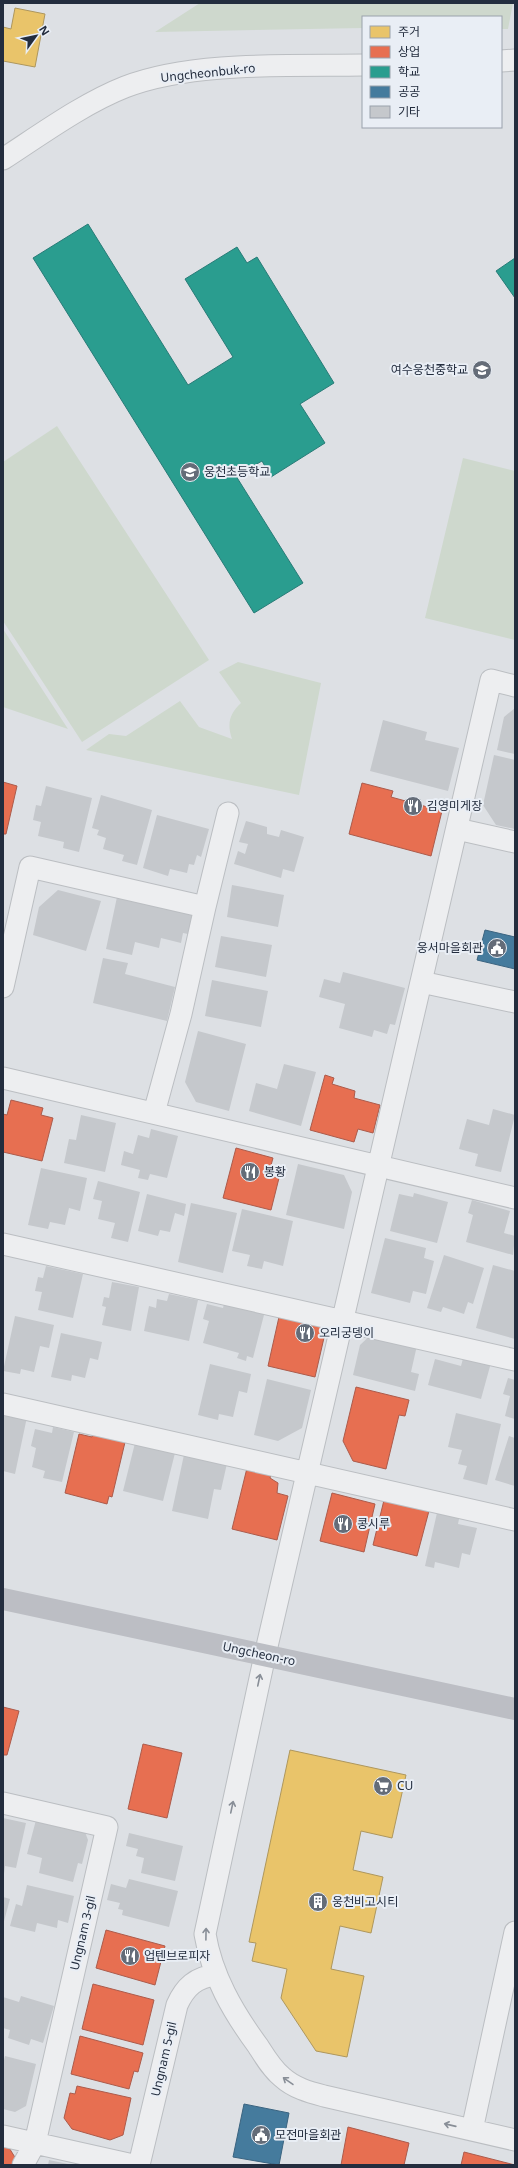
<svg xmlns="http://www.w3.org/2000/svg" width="518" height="2168" viewBox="0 0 518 2168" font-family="'Noto Sans','Noto Sans KR',sans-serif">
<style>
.green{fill:#ced8cd}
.homes{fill:#e9c46a;stroke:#ae975d}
.shops{fill:#e76f51;stroke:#ac5b4b}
.schools{fill:#2a9d8f;stroke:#287b77}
.public{fill:#457b9d;stroke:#3b6480}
.building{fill:#c5c8cc}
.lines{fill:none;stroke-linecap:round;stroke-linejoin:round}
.street-casing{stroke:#bbbec2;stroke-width:23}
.street{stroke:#edeef0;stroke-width:21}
.secondary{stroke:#bcbec4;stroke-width:22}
.oneway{stroke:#888e97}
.labels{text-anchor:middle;stroke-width:4;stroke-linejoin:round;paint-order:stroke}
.street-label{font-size:12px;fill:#232d3e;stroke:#e9eef5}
.poi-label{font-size:12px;fill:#232d3e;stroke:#e9eef5;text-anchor:start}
</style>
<rect width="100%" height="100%" fill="#dde0e4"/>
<path class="green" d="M 200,3 L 513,3 L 508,29 L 501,29 L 501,17 L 363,17 L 363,28 L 155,32 Z
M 57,426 L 209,660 L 82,742 L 3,621 L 3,462 Z
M 463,458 L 515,471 L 515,640 L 425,618 Z
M 3,629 L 68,729 L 3,707 Z
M 238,662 L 321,683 L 299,795 L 86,750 L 109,734 L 126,736 L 180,701 L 199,727 L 232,739 C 227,724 229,714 241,703 L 219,672 Z"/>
<path class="homes" d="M 15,8 L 45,14 L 35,67 L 3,61 L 3,27 L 11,29 Z
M 290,1750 L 406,1775 L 392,1838 L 361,1831 L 353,1870 L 383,1877 L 371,1933 L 340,1926 L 331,1969 L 364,1976 L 347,2057 L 316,2051 L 281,1998 L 287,1969 L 252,1961 L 256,1943 L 249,1942 Z"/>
<path class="shops" d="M 3,782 L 17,786 L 6,834 L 3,834 Z
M 362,783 L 393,791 L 391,797 L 442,811 L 431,856 L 349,834 Z
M 325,1075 L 334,1078 L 332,1084 L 355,1091 L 354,1098 L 380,1105 L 373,1133 L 358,1129 L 354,1142 L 310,1130 Z
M 11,1100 L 43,1108 L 41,1115 L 53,1118 L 42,1161 L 3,1152 L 3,1114 L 7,1115 Z
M 236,1148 L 273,1158 L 268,1176 L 279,1178 L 271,1210 L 223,1198 Z
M 281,1308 L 318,1316 L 326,1329 L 315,1377 L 268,1366 Z
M 356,1387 L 409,1400 L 405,1416 L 399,1415 L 386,1469 L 353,1461 L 343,1441 Z
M 94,1430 L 126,1438 L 112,1497 L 109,1496 L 107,1504 L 65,1493 L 79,1434 L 92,1437 Z
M 247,1468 L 271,1474 L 270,1478 L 278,1483 L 277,1493 L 288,1496 L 277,1540 L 232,1529 Z
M 332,1493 L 375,1504 L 364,1552 L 320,1541 Z
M 385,1496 L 430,1507 L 417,1556 L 373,1545 Z
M 3,1707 L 19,1711 L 7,1755 L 3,1755 Z
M 143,1744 L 182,1753 L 167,1818 L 128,1809 Z
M 106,1930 L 165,1946 L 155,1985 L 96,1968 Z
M 93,1984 L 154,2000 L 143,2045 L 82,2029 Z
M 80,2036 L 143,2053 L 138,2072 L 134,2071 L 129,2089 L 71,2074 Z
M 77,2086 L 131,2098 L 123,2135 L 110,2140 L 72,2129 L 64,2118 L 70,2093 L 75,2094 Z
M 348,2127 L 409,2143 L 404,2165 L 341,2165 Z
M 3,2138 L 16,2159 L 18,2165 L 3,2165 Z
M 464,2152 L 515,2165 L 461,2165 Z"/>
<path class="schools" d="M 88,224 L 188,385 L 233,357 L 185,279 L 237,247 L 247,263 L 257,257 L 334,383 L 300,404 L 325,443 L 271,477 L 262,461 L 236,476 L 303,583 L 254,613 L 33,258 Z
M 515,258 L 515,298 L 496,271 Z"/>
<path class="public" d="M 485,930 L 515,937 L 515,969 L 477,960 Z
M 244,2104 L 289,2113 L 279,2165 L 233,2157 Z"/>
<path class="building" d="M 515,708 L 515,754 L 497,750 L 504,717 Z
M 383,720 L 427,732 L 425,740 L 459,748 L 448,791 L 370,771 Z
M 494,755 L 515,760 L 515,829 L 496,825 L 483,805 Z
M 46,786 L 92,798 L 79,852 L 63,848 L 64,842 L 38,836 L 41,822 L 33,820 L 36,805 L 41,806 Z
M 101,795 L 152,810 L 137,865 L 122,861 L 124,855 L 103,849 L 106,838 L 97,835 L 99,830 L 92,828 Z
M 157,815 L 209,829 L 201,857 L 197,855 L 194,865 L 189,864 L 187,873 L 170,869 L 168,876 L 143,868 Z
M 246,821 L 267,827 L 267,834 L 279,837 L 281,830 L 304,837 L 294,872 L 283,869 L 281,878 L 234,864 L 238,851 L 245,854 L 248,844 L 239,842 Z
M 232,885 L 284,895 L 278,927 L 227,917 Z
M 58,890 L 101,901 L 86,951 L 33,935 L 39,907 Z
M 117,897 L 192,915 L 188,934 L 183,933 L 181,943 L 161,938 L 159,948 L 135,942 L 132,955 L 106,949 Z
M 221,936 L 272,945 L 266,977 L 215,967 Z
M 103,958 L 128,963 L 125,974 L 175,987 L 167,1021 L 93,1003 Z
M 343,972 L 405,988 L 395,1025 L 390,1024 L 387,1034 L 374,1030 L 372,1037 L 339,1028 L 345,1004 L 319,997 L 324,979 L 340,983 Z
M 212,980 L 268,991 L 261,1027 L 205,1016 Z
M 198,1031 L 246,1044 L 229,1111 L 196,1102 L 185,1082 Z
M 284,1064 L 316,1072 L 301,1126 L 249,1111 L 256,1083 L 277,1089 Z
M 493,1109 L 515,1115 L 501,1172 L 475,1166 L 478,1154 L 459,1149 L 467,1119 L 489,1125 Z
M 81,1115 L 116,1123 L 105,1172 L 64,1163 L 69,1139 L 76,1140 Z
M 151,1129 L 178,1136 L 167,1178 L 150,1174 L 148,1180 L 138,1178 L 140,1170 L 121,1165 L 124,1151 L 133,1154 L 138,1135 L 149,1138 Z
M 298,1164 L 344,1175 L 352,1192 L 344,1229 L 286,1215 Z
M 41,1168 L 87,1178 L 80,1211 L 69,1208 L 65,1225 L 50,1222 L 48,1229 L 28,1225 Z
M 98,1181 L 140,1192 L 128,1242 L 111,1238 L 115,1223 L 98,1219 L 102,1201 L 93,1199 Z
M 414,1193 L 448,1202 L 437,1243 L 390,1231 L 399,1194 L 413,1197 Z
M 147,1194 L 186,1204 L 184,1216 L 175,1213 L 170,1232 L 160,1230 L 158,1236 L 138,1231 Z
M 472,1200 L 510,1211 L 504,1233 L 515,1236 L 513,1255 L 466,1242 L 473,1215 L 468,1213 Z
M 191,1203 L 237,1213 L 223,1273 L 178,1262 Z
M 242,1209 L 293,1221 L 283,1266 L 264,1261 L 262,1269 L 247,1266 L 250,1255 L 232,1251 Z
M 385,1238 L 426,1248 L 424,1258 L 434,1261 L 426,1294 L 413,1291 L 410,1303 L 371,1293 Z
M 444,1255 L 484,1268 L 473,1304 L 468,1302 L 464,1314 L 443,1307 L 441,1312 L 427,1308 Z
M 493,1265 L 515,1271 L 515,1339 L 476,1328 Z
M 46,1266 L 83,1274 L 73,1318 L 38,1310 L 42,1292 L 35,1291 L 38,1277 L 43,1278 Z
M 112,1282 L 139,1287 L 131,1331 L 102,1325 L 106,1307 L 102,1306 L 104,1297 L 109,1298 Z
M 169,1294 L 198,1300 L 189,1341 L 144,1331 L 149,1306 L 156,1308 L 157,1299 L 167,1301 Z
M 225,1300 L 265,1311 L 253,1358 L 247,1356 L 246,1361 L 237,1358 L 239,1353 L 203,1343 L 209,1321 L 203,1319 L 207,1304 L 223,1308 Z
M 15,1316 L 54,1325 L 49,1348 L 40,1346 L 34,1372 L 21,1369 L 20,1374 L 3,1371 Z
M 376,1330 L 418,1341 L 411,1372 L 419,1374 L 415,1391 L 353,1375 L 360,1345 Z
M 61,1333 L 102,1342 L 98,1360 L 90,1358 L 85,1378 L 72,1375 L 71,1381 L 51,1377 Z
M 465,1351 L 492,1359 L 481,1399 L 428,1385 L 435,1359 L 461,1366 Z
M 210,1364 L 251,1374 L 247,1393 L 239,1391 L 233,1417 L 219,1414 L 218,1420 L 198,1415 Z
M 508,1378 L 515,1380 L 515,1419 L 505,1416 L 510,1396 L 503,1394 Z
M 267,1379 L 311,1390 L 302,1428 L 278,1441 L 254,1435 Z
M 3,1412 L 27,1417 L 15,1474 L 3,1471 Z
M 456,1413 L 501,1424 L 487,1485 L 463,1479 L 467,1466 L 458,1464 L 462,1450 L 448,1447 Z
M 53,1427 L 74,1432 L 62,1482 L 43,1478 L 45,1471 L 32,1467 L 36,1448 L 31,1446 L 35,1429 L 52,1433 Z
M 509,1436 L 515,1438 L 515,1486 L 495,1480 Z
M 135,1443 L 175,1453 L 163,1501 L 123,1491 Z
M 185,1450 L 228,1459 L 221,1490 L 214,1489 L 208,1519 L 172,1511 Z
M 439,1504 L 461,1509 L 458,1524 L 477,1528 L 470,1555 L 462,1553 L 459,1568 L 435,1562 L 434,1568 L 425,1566 Z
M 3,1818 L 26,1823 L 16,1868 L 5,1866 L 4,1874 Z
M 36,1820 L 85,1832 L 88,1840 L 82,1864 L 78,1863 L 73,1882 L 39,1873 L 42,1858 L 27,1854 Z
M 129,1833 L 183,1846 L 175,1881 L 141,1873 L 144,1858 L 136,1856 L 138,1849 L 126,1846 Z
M 129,1879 L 178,1891 L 169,1927 L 122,1915 L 123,1910 L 118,1909 L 120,1903 L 107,1900 L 111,1884 L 126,1888 Z
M 27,1885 L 74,1896 L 68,1923 L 58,1920 L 57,1928 L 37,1923 L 35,1932 L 10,1926 L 16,1904 L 22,1906 Z
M 3,1897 L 10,1899 L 3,1925 Z
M 21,1996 L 54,2006 L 43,2043 L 31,2039 L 29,2045 L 8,2038 L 10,2030 L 3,2028 L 3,1997 L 19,2002 Z
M 5,2056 L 36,2064 L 26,2106 L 15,2112 L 3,2109 L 3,2064 Z
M 49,2160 L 68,2164 L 68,2165 L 48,2165 Z"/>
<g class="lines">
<g class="street-casing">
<path id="street" d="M 501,61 L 515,60
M 3,159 C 40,135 84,103 125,87 C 191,61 292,66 363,65
M 515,686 L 491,680 L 265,1655 L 205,1934 C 212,1976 233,2012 258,2046 C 265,2057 272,2069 282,2077 C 294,2088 309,2092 324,2096 L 515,2140
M 457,829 L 515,842
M 205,907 L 228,813
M 421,982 L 515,1002
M 3,987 L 30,867 L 205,907 L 181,1014 L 154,1113
M 3,1078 L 515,1198
M 3,1244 L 515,1360
M 3,1404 L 515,1520
M 3,1803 L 107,1827 L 35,2143 L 23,2165
M 472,2130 L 515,1932
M 3,2136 L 133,2165
M 139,2165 L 177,2005 C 185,1987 196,1977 216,1975"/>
</g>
<use href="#street" class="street"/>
<path class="secondary" d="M 3,1599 L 515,1709"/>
</g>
<defs><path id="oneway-shaft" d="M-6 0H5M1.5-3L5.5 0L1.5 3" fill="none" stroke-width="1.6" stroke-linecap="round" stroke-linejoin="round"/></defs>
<g class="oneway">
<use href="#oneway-shaft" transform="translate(259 1680) rotate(-78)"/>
<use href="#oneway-shaft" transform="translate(232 1807) rotate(-78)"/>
<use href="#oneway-shaft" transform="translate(206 1934) rotate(-89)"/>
<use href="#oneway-shaft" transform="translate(288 2081) rotate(-145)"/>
<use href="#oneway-shaft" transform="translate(450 2125) rotate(-167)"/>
</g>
<defs>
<g id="school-disc" transform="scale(1)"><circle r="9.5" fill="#646c78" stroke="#e9eef5"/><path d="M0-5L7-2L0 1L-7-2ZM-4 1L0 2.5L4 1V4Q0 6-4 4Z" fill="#fff"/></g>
<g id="restaurant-disc" transform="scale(1)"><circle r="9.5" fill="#646c78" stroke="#e9eef5"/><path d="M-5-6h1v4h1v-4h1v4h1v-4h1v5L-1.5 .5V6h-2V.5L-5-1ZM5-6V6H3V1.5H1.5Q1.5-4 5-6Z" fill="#fff"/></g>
<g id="civic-disc" transform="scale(1)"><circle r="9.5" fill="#646c78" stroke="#e9eef5"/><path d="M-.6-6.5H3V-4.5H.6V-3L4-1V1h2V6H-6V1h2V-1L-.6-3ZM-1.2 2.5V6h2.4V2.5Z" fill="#fff"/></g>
<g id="supermarket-disc" transform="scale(1)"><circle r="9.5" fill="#646c78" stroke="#e9eef5"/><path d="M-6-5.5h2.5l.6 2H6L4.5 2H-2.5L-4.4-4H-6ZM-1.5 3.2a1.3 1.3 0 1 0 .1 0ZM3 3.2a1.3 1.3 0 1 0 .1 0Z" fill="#fff"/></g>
<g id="building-disc" transform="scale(1)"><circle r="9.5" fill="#646c78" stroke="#e9eef5"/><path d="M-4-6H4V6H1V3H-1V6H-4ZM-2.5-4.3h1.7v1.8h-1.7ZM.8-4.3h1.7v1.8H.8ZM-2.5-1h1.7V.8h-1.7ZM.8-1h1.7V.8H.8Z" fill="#fff"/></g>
</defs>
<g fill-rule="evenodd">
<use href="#school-disc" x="482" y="370"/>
<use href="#school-disc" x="190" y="472"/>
<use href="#restaurant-disc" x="413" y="806"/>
<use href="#civic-disc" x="497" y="948"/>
<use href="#restaurant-disc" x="250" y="1172"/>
<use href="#restaurant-disc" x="305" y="1333"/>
<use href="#restaurant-disc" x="343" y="1524"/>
<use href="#supermarket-disc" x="383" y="1786"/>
<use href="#building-disc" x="318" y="1902"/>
<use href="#restaurant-disc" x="130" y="1956"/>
<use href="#civic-disc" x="261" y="2135"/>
</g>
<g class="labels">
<g class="street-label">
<text transform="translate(208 73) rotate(-6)" y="4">Ungcheonbuk-ro</text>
<text transform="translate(259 1654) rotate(12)" y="4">Ungcheon-ro</text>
<text transform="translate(83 1933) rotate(-77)" y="4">Ungnam 3-gil</text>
<text transform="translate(164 2059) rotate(-77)" y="4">Ungnam 5-gil</text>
</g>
<g class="poi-label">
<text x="468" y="374" text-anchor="end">여수웅천중학교</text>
<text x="204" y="476">웅천초등학교</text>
<text x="427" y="810">김영미게장</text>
<text x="483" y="952" text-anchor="end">웅서마을회관</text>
<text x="264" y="1176">봉황</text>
<text x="319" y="1337">오리궁뎅이</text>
<text x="357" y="1528">콩시루</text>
<text x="397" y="1790">CU</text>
<text x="332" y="1906">웅천비고시티</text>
<text x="144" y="1960">업텐브로피자</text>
<text x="275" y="2139">모전마을회관</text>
</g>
</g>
<rect width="518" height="2168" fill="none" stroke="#232d3e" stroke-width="8"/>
<rect x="362" y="16" width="140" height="112" fill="#e9eef5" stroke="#9aa1ac"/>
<rect x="370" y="26" width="20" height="12" fill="#e9c46a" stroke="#9aa1ac"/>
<text x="398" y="36" font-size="12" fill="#232d3e">주거</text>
<rect x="370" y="46" width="20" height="12" fill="#e76f51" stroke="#9aa1ac"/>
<text x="398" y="56" font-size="12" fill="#232d3e">상업</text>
<rect x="370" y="66" width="20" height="12" fill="#2a9d8f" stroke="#9aa1ac"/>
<text x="398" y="76" font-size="12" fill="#232d3e">학교</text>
<rect x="370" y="86" width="20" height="12" fill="#457b9d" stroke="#9aa1ac"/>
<text x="398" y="96" font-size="12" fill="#232d3e">공공</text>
<rect x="370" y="106" width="20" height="12" fill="#c5c8cc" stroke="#9aa1ac"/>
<text x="398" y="116" font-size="12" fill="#232d3e">기타</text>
<g transform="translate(36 36) rotate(57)" stroke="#e9eef5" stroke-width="3" paint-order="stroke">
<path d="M0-3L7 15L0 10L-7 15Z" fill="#232d3e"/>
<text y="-6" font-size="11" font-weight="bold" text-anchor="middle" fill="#232d3e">N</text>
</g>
</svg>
